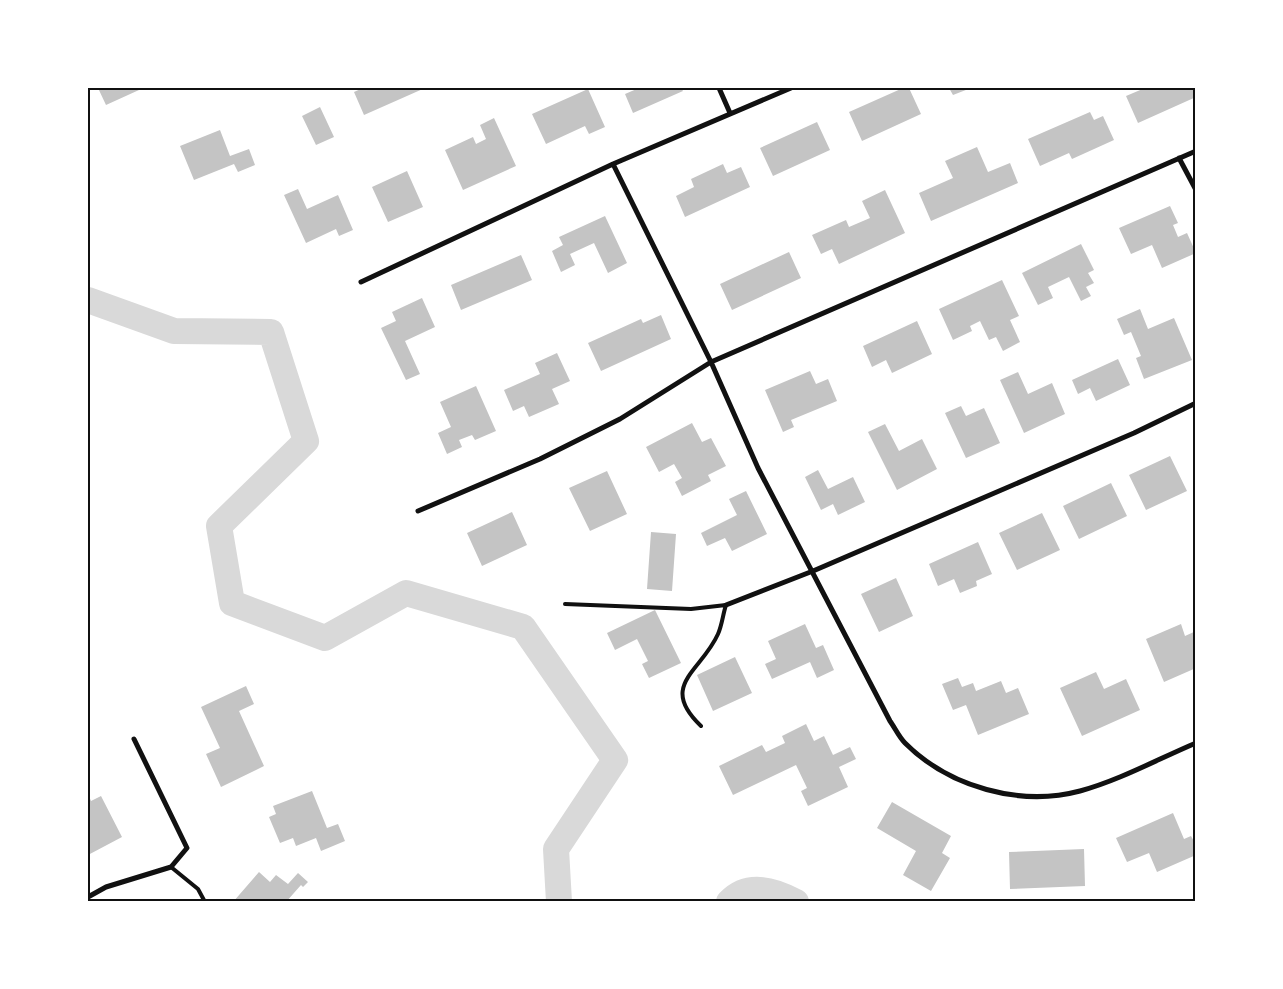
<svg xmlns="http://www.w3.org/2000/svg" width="1283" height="989" viewBox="0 0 1283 989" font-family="Roboto,sans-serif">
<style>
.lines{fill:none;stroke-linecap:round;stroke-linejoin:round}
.river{stroke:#d9d9d9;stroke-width:26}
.building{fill:#c4c4c4}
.service{stroke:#111;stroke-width:4}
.minor{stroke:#111;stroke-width:5}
.neatline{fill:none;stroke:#111;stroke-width:2}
</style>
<rect width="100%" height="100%" fill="#fff"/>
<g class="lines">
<path class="river" d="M 88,300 L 174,331 L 271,332 L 306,441 L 219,526 L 232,603 L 325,638 L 406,593 L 523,627 L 615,760 L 556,849 L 559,902
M 729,902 C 748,882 774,890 796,902"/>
</g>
<path class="building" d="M 98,88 L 138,88 L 139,90 L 106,105 Z
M 363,88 L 425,88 L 364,115 L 354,92 Z
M 639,88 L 681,88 L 683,91 L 633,113 L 625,94 Z
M 903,88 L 909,88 L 921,114 L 862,141 L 849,112 Z
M 949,88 L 971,88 L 953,95 Z
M 1145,88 L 1196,88 L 1196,97 L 1138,123 L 1126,96 Z
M 588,89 L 605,127 L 589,134 L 585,126 L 546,144 L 532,114 Z
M 320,107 L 334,137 L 316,145 L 302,116 Z
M 1090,112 L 1094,120 L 1103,116 L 1114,140 L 1072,159 L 1069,153 L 1040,166 L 1028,139 Z
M 494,118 L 516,166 L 463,190 L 445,150 L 473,137 L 476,144 L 486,139 L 480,125 Z
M 817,122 L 830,150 L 773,176 L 760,148 Z
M 220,130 L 230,156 L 249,149 L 255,165 L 238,172 L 234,164 L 194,180 L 180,146 Z
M 977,147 L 988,172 L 1010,163 L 1018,183 L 931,221 L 919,193 L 953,178 L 945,161 Z
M 723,164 L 727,173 L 741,167 L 750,187 L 685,217 L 676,196 L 694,187 L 691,179 Z
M 407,171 L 423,207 L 388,222 L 372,187 Z
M 298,189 L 307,209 L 338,195 L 353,230 L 339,236 L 336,229 L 306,243 L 284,195 Z
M 885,190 L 905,233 L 839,264 L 832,249 L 821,254 L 812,235 L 846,220 L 849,227 L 870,218 L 862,201 Z
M 1170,206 L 1178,223 L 1173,225 L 1178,237 L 1187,233 L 1196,253 L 1162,268 L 1152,245 L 1131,254 L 1119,228 Z
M 605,216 L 627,263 L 608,273 L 594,243 L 570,254 L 575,265 L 561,272 L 552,251 L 563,245 L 559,237 Z
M 1081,244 L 1094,270 L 1088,273 L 1094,283 L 1086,287 L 1091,296 L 1081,301 L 1069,277 L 1048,287 L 1053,298 L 1038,305 L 1022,273 Z
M 789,252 L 801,278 L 732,310 L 720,284 Z
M 521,255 L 532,280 L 461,310 L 451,285 Z
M 1002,280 L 1019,316 L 1010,320 L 1020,342 L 1003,351 L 996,337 L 989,340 L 980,321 L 970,326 L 972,331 L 953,340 L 939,309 Z
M 422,298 L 435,327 L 405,341 L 420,374 L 406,380 L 381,328 L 396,321 L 392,312 Z
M 1140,309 L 1148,329 L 1174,318 L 1192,360 L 1144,379 L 1136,358 L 1141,356 L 1131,332 L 1124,335 L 1117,319 Z
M 661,315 L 671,339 L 601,371 L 588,343 L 641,319 L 643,323 Z
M 917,321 L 932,354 L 892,373 L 886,360 L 872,367 L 863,346 Z
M 557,353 L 570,381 L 552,389 L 559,404 L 529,417 L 524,406 L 513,411 L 504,390 L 540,374 L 535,363 Z
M 1118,359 L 1130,385 L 1096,401 L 1090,388 L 1078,394 L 1072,380 Z
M 810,371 L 816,384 L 828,379 L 837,401 L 791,420 L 794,427 L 783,432 L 765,390 Z
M 1018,372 L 1028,394 L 1052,383 L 1065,414 L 1024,433 L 1000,380 Z
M 476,386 L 496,431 L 475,440 L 472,435 L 459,440 L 462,447 L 447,454 L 438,433 L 451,427 L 440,402 Z
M 961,406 L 966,416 L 984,408 L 1000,443 L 966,458 L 945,413 Z
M 692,423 L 702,442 L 711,438 L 726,466 L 708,475 L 711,481 L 682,496 L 675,482 L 682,478 L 674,464 L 659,472 L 646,447 Z
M 885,424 L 899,451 L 922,439 L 937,469 L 897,490 L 868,432 Z
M 1170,456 L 1187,491 L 1146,510 L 1129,475 Z
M 818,470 L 828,489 L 853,477 L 865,502 L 838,515 L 833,504 L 821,510 L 805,477 Z
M 607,471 L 627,514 L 590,531 L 569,488 Z
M 1111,483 L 1127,516 L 1079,539 L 1063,506 Z
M 746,491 L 767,534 L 732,551 L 725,538 L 707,546 L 701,533 L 737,515 L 729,499 Z
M 512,512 L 527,545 L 482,566 L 467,533 Z
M 1042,513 L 1060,550 L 1017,570 L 999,533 Z
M 651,532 L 676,534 L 672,591 L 647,589 Z
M 978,542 L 992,574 L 976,581 L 977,586 L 960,593 L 954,579 L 938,586 L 929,564 Z
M 896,578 L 913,616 L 879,632 L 861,594 Z
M 655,610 L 681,663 L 649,678 L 642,664 L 648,661 L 637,639 L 615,650 L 607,633 Z
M 805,624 L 816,648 L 823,645 L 834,670 L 817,678 L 810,662 L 772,679 L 765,664 L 776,659 L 768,641 Z
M 1181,624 L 1185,636 L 1196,631 L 1196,668 L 1164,682 L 1146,639 Z
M 735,657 L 752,693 L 713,711 L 697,675 Z
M 1096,672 L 1104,689 L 1126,679 L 1140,710 L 1082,736 L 1060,688 Z
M 958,678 L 962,687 L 973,683 L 976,691 L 1001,681 L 1006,693 L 1018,688 L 1029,714 L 978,735 L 966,705 L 953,710 L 942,684 Z
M 246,686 L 254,704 L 239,711 L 264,766 L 221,787 L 206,754 L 220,748 L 201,707 Z
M 806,724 L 814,741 L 824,736 L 833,755 L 850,747 L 856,759 L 839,767 L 848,787 L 808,806 L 801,791 L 807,788 L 796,765 L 733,795 L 719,766 L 762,745 L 766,752 L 785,743 L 782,736 Z
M 312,791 L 327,828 L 338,824 L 345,841 L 321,851 L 316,838 L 296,846 L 293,838 L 280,843 L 269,817 L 276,814 L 273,806 Z
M 88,794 L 91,801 L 101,796 L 122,837 L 88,855 Z
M 892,802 L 951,836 L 942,853 L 950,858 L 931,891 L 903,875 L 916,851 L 877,828 Z
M 1173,813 L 1184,839 L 1191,836 L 1196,845 L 1196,855 L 1157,872 L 1149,853 L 1127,862 L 1116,838 Z
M 1084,849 L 1085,886 L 1010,889 L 1009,852 Z
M 259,872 L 270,882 L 276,875 L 288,884 L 298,873 L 308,882 L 303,887 L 301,885 L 286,902 L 233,902 Z"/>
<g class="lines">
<path class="service" d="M 565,604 L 691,609 L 726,605 C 723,614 722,625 718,634 C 701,672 658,685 701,726
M 171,867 L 198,889 L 205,902"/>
<path class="minor" d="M 719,88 L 730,113
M 1179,158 L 1196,190
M 613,164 L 711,362 L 758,468 L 890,721 C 895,728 899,737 905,743 C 949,787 1020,807 1080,791 C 1120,780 1158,759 1196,743
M 361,282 L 613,164 L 791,88
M 418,511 L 540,459 L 620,419 L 711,362 L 1196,151
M 726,605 L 813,571 L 1134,433 L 1196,403
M 88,897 L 106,887 L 171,867 L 187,848 L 134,739"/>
</g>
<rect width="1283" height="989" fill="none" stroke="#ffffff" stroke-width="178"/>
<rect x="89" y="89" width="1105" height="811" class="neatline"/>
</svg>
